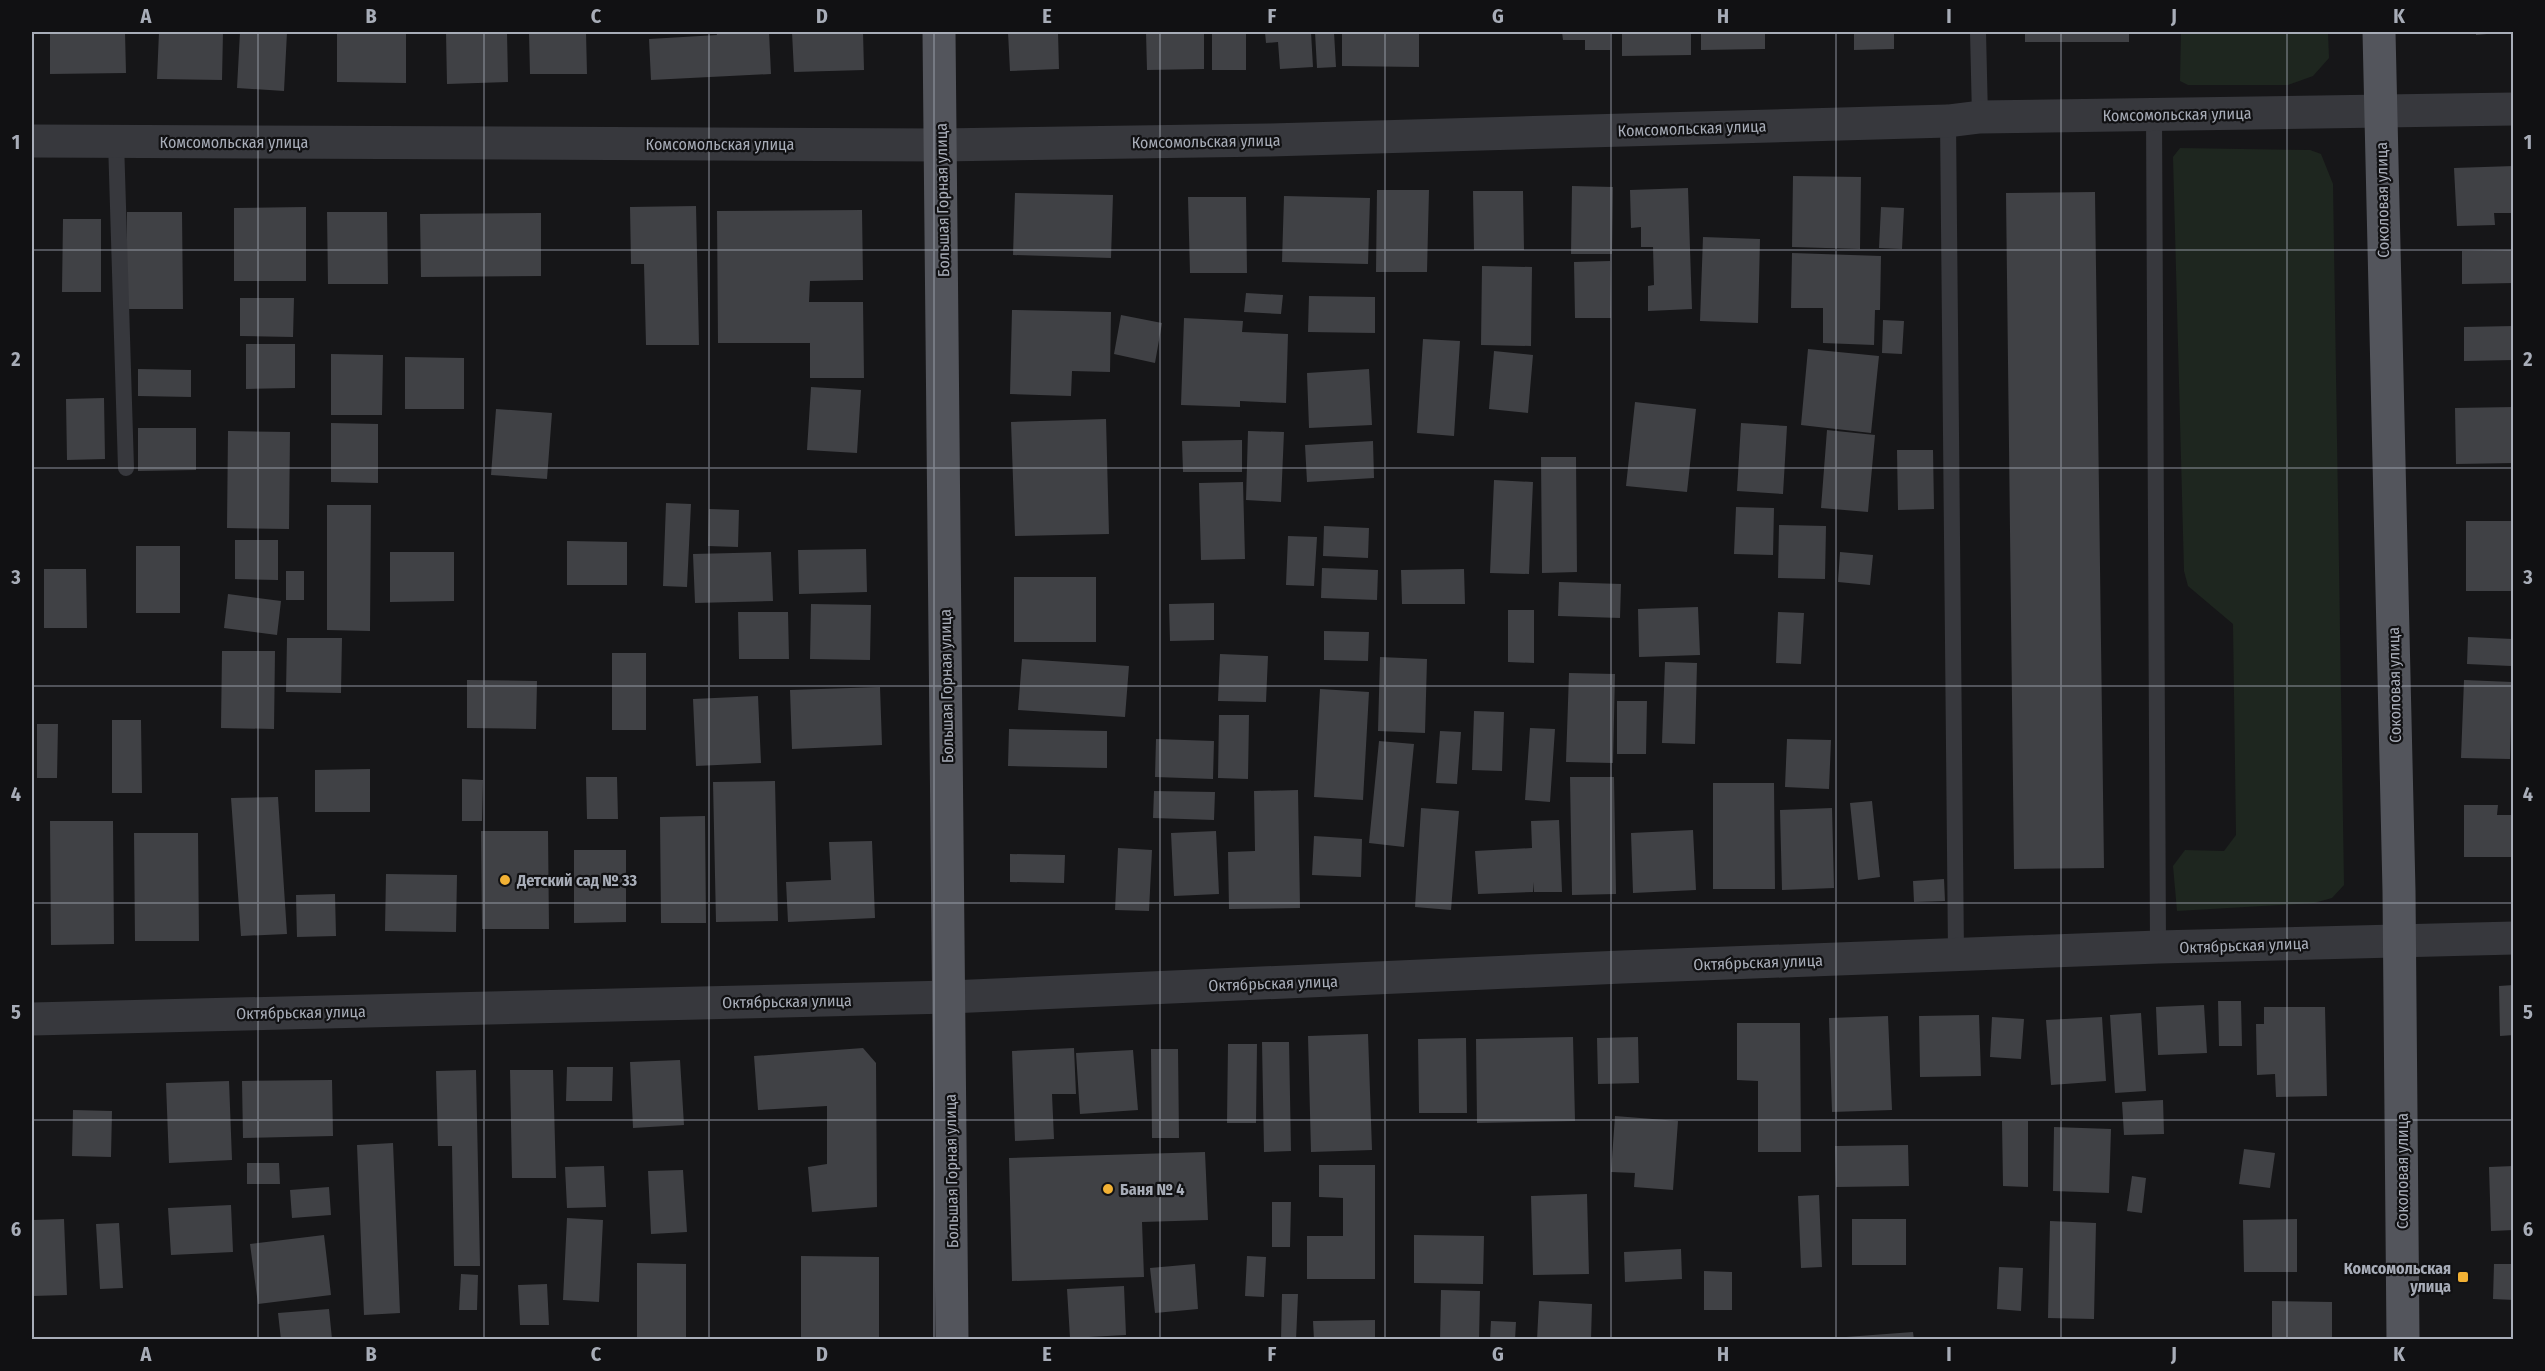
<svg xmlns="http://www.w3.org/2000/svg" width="2545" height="1371" viewBox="0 0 2545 1371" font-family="'Fira Sans Condensed',sans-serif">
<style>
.green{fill:#1e261f}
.building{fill:#404145}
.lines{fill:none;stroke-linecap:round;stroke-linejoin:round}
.lane{stroke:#37383d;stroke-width:16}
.street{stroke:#37383d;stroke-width:33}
.primary{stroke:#53555c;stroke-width:33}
.grid{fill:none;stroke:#a8adb8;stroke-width:1.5;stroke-opacity:0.55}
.poi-dot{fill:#f2b134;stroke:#111113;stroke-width:2}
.labels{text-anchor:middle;stroke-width:4.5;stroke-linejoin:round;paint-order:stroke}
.street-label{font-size:16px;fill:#a8adb8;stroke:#111113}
.poi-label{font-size:16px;font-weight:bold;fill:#a8adb8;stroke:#111113;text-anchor:start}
.neatline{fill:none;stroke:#a8adb8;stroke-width:2}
.grid-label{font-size:20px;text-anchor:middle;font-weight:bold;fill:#a8adb8}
</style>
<rect width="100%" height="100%" fill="#161618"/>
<path class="green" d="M 2181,32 L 2328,32 L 2329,58 L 2313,76 L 2288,85 L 2188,85 L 2180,81 Z
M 2180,148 L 2310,150 L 2321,154 L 2333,184 L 2344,885 L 2332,898 L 2314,903 L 2177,911 L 2173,866 L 2185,850 L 2224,851 L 2236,835 L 2233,624 L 2188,586 L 2184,571 L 2173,157 Z"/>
<path class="building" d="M 50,32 L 125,32 L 126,73 L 50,74 Z
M 159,32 L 223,32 L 222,80 L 157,79 Z
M 240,32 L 287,32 L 284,91 L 237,88 Z
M 337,32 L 406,32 L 406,83 L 337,82 Z
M 446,32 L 507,32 L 508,82 L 447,84 Z
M 529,32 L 586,32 L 587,74 L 530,74 Z
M 716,32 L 769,32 L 771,74 L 651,80 L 649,39 L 717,35 Z
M 792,32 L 863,32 L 864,70 L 794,72 Z
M 1008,32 L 1058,32 L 1059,69 L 1010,71 Z
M 1146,32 L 1204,32 L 1204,69 L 1147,70 Z
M 1212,32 L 1246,32 L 1246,70 L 1212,70 Z
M 1265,32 L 1311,32 L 1313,67 L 1280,69 L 1278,42 L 1266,43 Z
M 1315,32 L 1334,32 L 1336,67 L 1317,68 Z
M 1342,32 L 1419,32 L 1419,67 L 1342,66 Z
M 1562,32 L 1610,32 L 1610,50 L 1585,50 L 1585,40 L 1563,40 Z
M 1622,32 L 1691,32 L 1691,55 L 1622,56 Z
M 1701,32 L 1765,32 L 1765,49 L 1701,50 Z
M 1854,32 L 1894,32 L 1894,49 L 1854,50 Z
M 2025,32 L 2129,32 L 2129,42 L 2025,42 Z
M 2476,32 L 2498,32 L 2498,33 L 2476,35 Z
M 2514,166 L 2514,213 L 2494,213 L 2495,225 L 2457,226 L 2454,168 Z
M 1793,176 L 1861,177 L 1860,249 L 1792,247 Z
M 1572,186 L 1613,187 L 1612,254 L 1571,254 Z
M 1688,188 L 1692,309 L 1648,311 L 1648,286 L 1654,285 L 1653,247 L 1641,247 L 1641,227 L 1631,228 L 1630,190 Z
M 1377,190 L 1429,190 L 1427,272 L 1376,272 Z
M 1473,191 L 1523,191 L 1524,250 L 1474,250 Z
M 2095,192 L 2104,868 L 2014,869 L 2006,193 Z
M 1015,193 L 1113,195 L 1111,258 L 1013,255 Z
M 1284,196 L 1370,198 L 1368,264 L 1282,262 Z
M 1188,197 L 1246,197 L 1247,273 L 1190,273 Z
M 696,206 L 699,345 L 646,345 L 644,264 L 631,264 L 630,207 Z
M 306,207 L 306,281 L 234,281 L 234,208 Z
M 1881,207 L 1904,208 L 1902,249 L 1879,248 Z
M 862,210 L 863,280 L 810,281 L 809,302 L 863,302 L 864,378 L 810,378 L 810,343 L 718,343 L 717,211 Z
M 127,212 L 182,212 L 183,309 L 127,309 Z
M 327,212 L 387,212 L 388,284 L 328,284 Z
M 541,213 L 541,276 L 421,277 L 420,214 Z
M 63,219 L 101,219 L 101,292 L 62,292 Z
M 1703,237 L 1760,239 L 1758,323 L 1700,321 Z
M 2514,250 L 2514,283 L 2462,284 L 2462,251 Z
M 1792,253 L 1881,256 L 1880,310 L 1875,310 L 1874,345 L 1823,343 L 1823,308 L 1791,308 Z
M 1610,261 L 1611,318 L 1575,318 L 1574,262 Z
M 1482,266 L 1532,267 L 1531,346 L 1481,345 Z
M 1246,293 L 1283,295 L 1281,314 L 1244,312 Z
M 1309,296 L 1375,297 L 1375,333 L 1308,332 Z
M 240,298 L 294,298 L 293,337 L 240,336 Z
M 1012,310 L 1111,312 L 1110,372 L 1072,371 L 1071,396 L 1010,394 Z
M 1121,315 L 1162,323 L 1155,363 L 1114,354 Z
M 1184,318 L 1243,321 L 1242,332 L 1288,334 L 1286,403 L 1240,401 L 1240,407 L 1181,405 Z
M 1883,320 L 1904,321 L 1902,354 L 1882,353 Z
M 2514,326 L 2514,360 L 2464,361 L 2464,327 Z
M 1423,339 L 1460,341 L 1454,436 L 1417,433 Z
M 246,344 L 295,344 L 295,388 L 246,389 Z
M 1808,349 L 1879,356 L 1871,433 L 1801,425 Z
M 1494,351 L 1533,355 L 1528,413 L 1489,409 Z
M 331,354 L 383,355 L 382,415 L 331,415 Z
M 405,357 L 464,358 L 464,409 L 405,409 Z
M 138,369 L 191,370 L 191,397 L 138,396 Z
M 1369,369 L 1372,425 L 1309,428 L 1307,373 Z
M 811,387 L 861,390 L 857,453 L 807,450 Z
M 104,398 L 105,459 L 67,460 L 66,399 Z
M 1635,402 L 1696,409 L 1687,492 L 1626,486 Z
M 2514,407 L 2514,463 L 2456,464 L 2455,408 Z
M 496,409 L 552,413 L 547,479 L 491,475 Z
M 1106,419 L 1109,534 L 1015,536 L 1011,422 Z
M 331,423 L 378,424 L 378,483 L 331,482 Z
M 1741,423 L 1787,426 L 1783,494 L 1737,491 Z
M 138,428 L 196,428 L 196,470 L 138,471 Z
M 1827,430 L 1875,435 L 1868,512 L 1821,508 Z
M 228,431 L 290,432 L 289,529 L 227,528 Z
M 1248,431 L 1284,432 L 1281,502 L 1246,500 Z
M 1242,440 L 1242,472 L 1183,472 L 1182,441 Z
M 1373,441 L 1374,478 L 1307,482 L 1305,445 Z
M 1897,450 L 1933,450 L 1934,509 L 1898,510 Z
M 1541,457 L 1576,457 L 1577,572 L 1542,573 Z
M 1494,480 L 1533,482 L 1529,574 L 1490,573 Z
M 1243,482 L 1245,559 L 1201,560 L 1199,483 Z
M 666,503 L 691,504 L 687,587 L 663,586 Z
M 327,505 L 371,505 L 370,631 L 327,630 Z
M 1736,507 L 1774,508 L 1773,555 L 1734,554 Z
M 709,509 L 739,510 L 738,547 L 708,546 Z
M 2466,521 L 2514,521 L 2514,591 L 2466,591 Z
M 1779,525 L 1826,526 L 1825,579 L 1778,578 Z
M 1324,526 L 1369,528 L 1368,558 L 1323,556 Z
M 1288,536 L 1317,537 L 1314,586 L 1286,585 Z
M 235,540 L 278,540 L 278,580 L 235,579 Z
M 567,541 L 627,542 L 627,585 L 567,585 Z
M 136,546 L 180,546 L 180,613 L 136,613 Z
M 866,549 L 867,592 L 799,594 L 798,550 Z
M 390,552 L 454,552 L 454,601 L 390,602 Z
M 771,552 L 773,601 L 695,603 L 693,554 Z
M 1840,552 L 1873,555 L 1870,585 L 1838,582 Z
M 1322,568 L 1378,570 L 1377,600 L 1321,598 Z
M 44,569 L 86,569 L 87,628 L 44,628 Z
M 1464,569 L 1465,604 L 1402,604 L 1401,570 Z
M 286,571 L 304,571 L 304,600 L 286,600 Z
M 1014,577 L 1096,577 L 1096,642 L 1014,642 Z
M 1559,582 L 1621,584 L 1620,618 L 1558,616 Z
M 228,594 L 281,601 L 277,635 L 224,628 Z
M 1214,603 L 1214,640 L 1170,641 L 1169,604 Z
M 811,604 L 871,605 L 870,660 L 810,659 Z
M 1698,607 L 1700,655 L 1639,657 L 1638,609 Z
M 1508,610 L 1534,610 L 1534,663 L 1508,662 Z
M 738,612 L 788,612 L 789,659 L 739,659 Z
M 1778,612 L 1804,613 L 1801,664 L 1776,663 Z
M 1324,631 L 1369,632 L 1368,661 L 1324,660 Z
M 2468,637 L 2513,639 L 2511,666 L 2467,664 Z
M 287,638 L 342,638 L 341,693 L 286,692 Z
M 222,651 L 275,651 L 274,729 L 221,728 Z
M 612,653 L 646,653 L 646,730 L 612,730 Z
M 1220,654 L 1268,656 L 1266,702 L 1218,701 Z
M 1380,657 L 1427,659 L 1425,733 L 1378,731 Z
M 1022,659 L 1129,666 L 1125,717 L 1018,710 Z
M 1665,662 L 1697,663 L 1695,744 L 1662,743 Z
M 1569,673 L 1615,674 L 1613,763 L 1566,762 Z
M 467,680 L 537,681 L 536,729 L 467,728 Z
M 2464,680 L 2512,682 L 2510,759 L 2461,758 Z
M 880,687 L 882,745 L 792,749 L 790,690 Z
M 1320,689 L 1369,692 L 1363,800 L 1314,797 Z
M 758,696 L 761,763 L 696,766 L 693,699 Z
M 1617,701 L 1647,701 L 1646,754 L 1617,754 Z
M 1474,711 L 1504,712 L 1502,771 L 1472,770 Z
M 1219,715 L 1249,715 L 1248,779 L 1218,778 Z
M 112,720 L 141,720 L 142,793 L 112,793 Z
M 37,724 L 58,724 L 57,778 L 37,778 Z
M 1530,728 L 1555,729 L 1550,802 L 1525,800 Z
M 1009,729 L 1107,731 L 1107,768 L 1008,766 Z
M 1440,731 L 1461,732 L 1457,784 L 1436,783 Z
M 1156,739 L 1214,741 L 1213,779 L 1155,777 Z
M 1787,739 L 1831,740 L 1829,789 L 1785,787 Z
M 1379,741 L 1414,744 L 1404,847 L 1369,843 Z
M 370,769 L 370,812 L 315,812 L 315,770 Z
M 586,777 L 617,777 L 618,819 L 587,819 Z
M 1570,777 L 1614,777 L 1616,894 L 1572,895 Z
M 462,779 L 483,780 L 482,821 L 462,821 Z
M 775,781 L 778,921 L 716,922 L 713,782 Z
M 1713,783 L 1774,783 L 1775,889 L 1713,889 Z
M 1298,790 L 1300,908 L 1229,909 L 1228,852 L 1255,851 L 1254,791 Z
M 1154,791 L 1215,792 L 1214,820 L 1153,818 Z
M 278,797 L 287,934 L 241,936 L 231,798 Z
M 1872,801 L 1880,877 L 1858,880 L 1850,803 Z
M 2464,805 L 2498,805 L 2497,815 L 2514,815 L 2514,857 L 2464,857 Z
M 1421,808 L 1459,811 L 1451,910 L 1415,907 Z
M 1832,808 L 1834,888 L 1782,890 L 1780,810 Z
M 705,816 L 706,923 L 661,923 L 660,817 Z
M 1559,820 L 1562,892 L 1534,892 L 1534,882 L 1533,892 L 1478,894 L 1475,851 L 1532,848 L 1531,821 Z
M 50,821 L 113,821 L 114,944 L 51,945 Z
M 1693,830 L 1696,890 L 1633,893 L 1631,833 Z
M 481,831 L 548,831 L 549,929 L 482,929 Z
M 1216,831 L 1219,894 L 1174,896 L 1171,833 Z
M 134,833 L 198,833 L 199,941 L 135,941 Z
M 1314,836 L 1362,839 L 1361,877 L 1312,875 Z
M 872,841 L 875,918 L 788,922 L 786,882 L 831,880 L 829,842 Z
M 1118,848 L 1152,850 L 1149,911 L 1115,910 Z
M 574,850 L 626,850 L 626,922 L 574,923 Z
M 1010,854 L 1065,855 L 1064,883 L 1010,882 Z
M 386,874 L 457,875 L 456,932 L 385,931 Z
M 1944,879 L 1945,901 L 1914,902 L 1913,881 Z
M 335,894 L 336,936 L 297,937 L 296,895 Z
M 2514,985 L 2514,1035 L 2500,1036 L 2499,986 Z
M 2218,1001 L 2241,1001 L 2242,1046 L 2219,1046 Z
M 2204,1005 L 2207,1053 L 2158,1055 L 2156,1007 Z
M 2264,1007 L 2325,1007 L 2327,1096 L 2276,1097 L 2275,1074 L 2257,1075 L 2256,1024 L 2264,1024 Z
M 2141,1013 L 2146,1091 L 2115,1093 L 2110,1015 Z
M 1979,1015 L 1981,1076 L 1920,1077 L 1919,1016 Z
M 1888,1016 L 1892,1110 L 1832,1112 L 1829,1018 Z
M 1992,1017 L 2024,1019 L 2021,1059 L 1990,1057 Z
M 2102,1017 L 2106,1081 L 2051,1085 L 2046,1020 Z
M 1737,1023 L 1800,1023 L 1801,1152 L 1758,1152 L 1758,1081 L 1737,1080 Z
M 1368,1034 L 1372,1150 L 1311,1152 L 1308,1036 Z
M 1573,1037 L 1575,1121 L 1477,1123 L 1476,1039 Z
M 1638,1037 L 1639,1083 L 1598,1084 L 1597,1038 Z
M 1466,1038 L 1467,1113 L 1419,1113 L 1418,1039 Z
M 1262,1042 L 1289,1042 L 1291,1151 L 1264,1152 Z
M 1228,1044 L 1257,1044 L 1256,1123 L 1227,1123 Z
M 863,1048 L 876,1063 L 877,1207 L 812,1212 L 808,1167 L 827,1164 L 827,1106 L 758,1110 L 754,1056 Z
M 1074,1048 L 1076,1094 L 1052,1094 L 1054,1139 L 1015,1141 L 1012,1051 Z
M 1151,1049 L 1178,1049 L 1179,1138 L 1152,1138 Z
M 1133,1050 L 1138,1110 L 1080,1114 L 1076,1053 Z
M 680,1060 L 684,1125 L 633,1128 L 630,1062 Z
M 567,1067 L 613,1067 L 612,1101 L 566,1101 Z
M 476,1070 L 480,1266 L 454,1266 L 452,1146 L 438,1146 L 436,1071 Z
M 510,1070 L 553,1070 L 556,1178 L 512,1178 Z
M 332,1080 L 333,1136 L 243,1138 L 242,1081 Z
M 229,1081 L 232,1160 L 169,1163 L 166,1083 Z
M 2163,1100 L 2164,1134 L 2124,1135 L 2122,1102 Z
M 73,1110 L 112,1111 L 111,1157 L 72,1156 Z
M 1615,1116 L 1678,1121 L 1673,1190 L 1634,1187 L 1635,1173 L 1611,1172 Z
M 2002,1121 L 2028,1121 L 2028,1187 L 2003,1186 Z
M 2054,1127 L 2111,1129 L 2109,1193 L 2053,1191 Z
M 393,1143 L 400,1313 L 364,1315 L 357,1145 Z
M 1908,1145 L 1909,1186 L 1836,1187 L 1835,1146 Z
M 2244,1149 L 2275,1153 L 2270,1188 L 2239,1184 Z
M 1205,1152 L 1208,1220 L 1142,1222 L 1144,1277 L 1012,1281 L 1009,1158 Z
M 247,1163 L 279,1163 L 280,1184 L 247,1184 Z
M 1319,1165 L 1375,1165 L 1375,1279 L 1307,1279 L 1307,1236 L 1343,1236 L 1343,1198 L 1319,1197 Z
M 604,1166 L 606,1207 L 567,1208 L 565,1167 Z
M 2514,1166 L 2514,1230 L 2491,1231 L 2489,1167 Z
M 683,1170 L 687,1232 L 651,1234 L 648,1171 Z
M 2132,1176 L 2146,1178 L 2142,1213 L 2127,1211 Z
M 329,1187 L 331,1215 L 292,1218 L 290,1190 Z
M 1587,1194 L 1589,1274 L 1533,1275 L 1531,1196 Z
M 1819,1195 L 1822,1267 L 1801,1268 L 1798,1196 Z
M 1272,1202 L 1291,1202 L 1290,1247 L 1272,1247 Z
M 231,1205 L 233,1252 L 171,1255 L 168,1208 Z
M 567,1218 L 603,1220 L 599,1302 L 563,1300 Z
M 64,1219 L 67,1295 L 32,1296 L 32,1220 Z
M 1852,1219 L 1906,1219 L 1906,1265 L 1852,1265 Z
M 2297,1219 L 2297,1272 L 2244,1272 L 2243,1220 Z
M 2050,1221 L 2096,1223 L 2094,1319 L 2048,1318 Z
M 119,1223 L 123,1288 L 100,1289 L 96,1224 Z
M 324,1235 L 331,1295 L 258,1304 L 250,1244 Z
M 1414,1235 L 1484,1236 L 1483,1284 L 1414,1283 Z
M 1681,1249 L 1682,1279 L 1625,1282 L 1624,1252 Z
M 801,1256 L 879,1257 L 879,1340 L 801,1340 Z
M 1247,1256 L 1266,1257 L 1264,1297 L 1245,1296 Z
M 637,1263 L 686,1264 L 686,1340 L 637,1340 Z
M 1195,1264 L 1198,1309 L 1155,1313 L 1150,1268 Z
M 2494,1264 L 2514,1264 L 2514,1300 L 2493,1299 Z
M 1999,1267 L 2023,1268 L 2021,1311 L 1997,1309 Z
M 1704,1271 L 1732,1272 L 1732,1310 L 1704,1310 Z
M 461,1274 L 478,1275 L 477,1310 L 459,1310 Z
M 547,1284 L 549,1325 L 520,1325 L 518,1285 Z
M 1124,1286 L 1126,1335 L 1070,1338 L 1067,1289 Z
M 1441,1290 L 1480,1291 L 1479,1340 L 1440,1340 Z
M 1282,1294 L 1298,1294 L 1296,1340 L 1281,1340 Z
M 1539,1301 L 1592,1304 L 1591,1340 L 1537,1340 Z
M 2272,1301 L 2332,1302 L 2332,1340 L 2272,1340 Z
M 329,1309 L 332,1339 L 281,1340 L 278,1313 Z
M 1375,1320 L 1375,1340 L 1314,1340 L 1313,1321 Z
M 1491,1321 L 1516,1322 L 1515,1340 L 1490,1340 Z
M 1913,1332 L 1914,1340 L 1846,1340 L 1846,1337 Z"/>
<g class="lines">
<path class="lane" d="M 1978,32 L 1980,117
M 2154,114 L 2158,947
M 1948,121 L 1956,954
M 116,141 L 126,468"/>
<path class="street" d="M 32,141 L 941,145 L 1269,140 L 1948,121 L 1980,117 L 2514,109
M 32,1019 L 949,997 L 1622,967 L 2158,947 L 2514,938"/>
<path class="primary" d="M 939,32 L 952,1340
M 2379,32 L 2399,891 L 2403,1340"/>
</g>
<path class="grid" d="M 258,32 L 258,1340M 484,32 L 484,1340M 709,32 L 709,1340M 934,32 L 934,1340M 1160,32 L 1160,1340M 1385,32 L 1385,1340M 1611,32 L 1611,1340M 1836,32 L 1836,1340M 2061,32 L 2061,1340M 2287,32 L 2287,1340M 32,250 L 2514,250M 32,468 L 2514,468M 32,686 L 2514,686M 32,903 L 2514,903M 32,1120 L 2514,1120"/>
<g class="poi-dot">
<circle cx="505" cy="880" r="6"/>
<circle cx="1108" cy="1189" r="6"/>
<rect x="2457" y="1271" width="12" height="12" rx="3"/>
</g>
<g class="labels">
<g class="street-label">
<text transform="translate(2177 114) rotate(-1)" y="6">Комсомольская улица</text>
<text transform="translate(1692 128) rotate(-2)" y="6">Комсомольская улица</text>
<text transform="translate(1206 141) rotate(-1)" y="6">Комсомольская улица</text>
<text x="234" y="148">Комсомольская улица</text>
<text x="720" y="150">Комсомольская улица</text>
<text transform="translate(942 200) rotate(-91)" y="6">Большая Горная улица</text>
<text transform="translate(2382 200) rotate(-91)" y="6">Соколовая улица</text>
<text transform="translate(2394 685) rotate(-91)" y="6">Соколовая улица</text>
<text transform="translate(946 686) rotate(-91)" y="6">Большая Горная улица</text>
<text transform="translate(2244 945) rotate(-2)" y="6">Октябрьская улица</text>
<text transform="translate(1758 962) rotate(-2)" y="6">Октябрьская улица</text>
<text transform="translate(1273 983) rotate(-2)" y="6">Октябрьская улица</text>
<text transform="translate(787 1001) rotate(-1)" y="6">Октябрьская улица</text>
<text transform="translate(301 1012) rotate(-1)" y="6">Октябрьская улица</text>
<text transform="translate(951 1171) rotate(-91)" y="6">Большая Горная улица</text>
<text transform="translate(2402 1171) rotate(-90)" y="6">Соколовая улица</text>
</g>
<g class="poi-label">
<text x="517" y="886">Детский сад № 33</text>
<text x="1120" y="1195">Баня № 4</text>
<text x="2451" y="1274" text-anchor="end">Комсомольская<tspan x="2451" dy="18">улица</tspan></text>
</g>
</g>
<rect width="2545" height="1371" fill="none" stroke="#111113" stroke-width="66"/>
<rect x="33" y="33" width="2479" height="1305" class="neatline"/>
<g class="grid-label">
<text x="146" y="23">A</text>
<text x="371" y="23">B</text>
<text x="596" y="23">C</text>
<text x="822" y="23">D</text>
<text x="1047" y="23">E</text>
<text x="1272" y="23">F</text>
<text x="1498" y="23">G</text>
<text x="1723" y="23">H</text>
<text x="1949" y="23">I</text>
<text x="2174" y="23">J</text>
<text x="2399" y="23">K</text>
<text x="16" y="149">1</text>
<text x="2528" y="149">1</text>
<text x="16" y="366">2</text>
<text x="2528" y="366">2</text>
<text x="16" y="584">3</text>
<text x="2528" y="584">3</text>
<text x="16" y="801">4</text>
<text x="2528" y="801">4</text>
<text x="16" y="1019">5</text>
<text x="2528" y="1019">5</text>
<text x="16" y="1236">6</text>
<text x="2528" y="1236">6</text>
<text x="146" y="1361">A</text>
<text x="371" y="1361">B</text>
<text x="596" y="1361">C</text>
<text x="822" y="1361">D</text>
<text x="1047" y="1361">E</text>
<text x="1272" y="1361">F</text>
<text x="1498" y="1361">G</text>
<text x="1723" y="1361">H</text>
<text x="1949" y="1361">I</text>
<text x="2174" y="1361">J</text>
<text x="2399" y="1361">K</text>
</g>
</svg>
